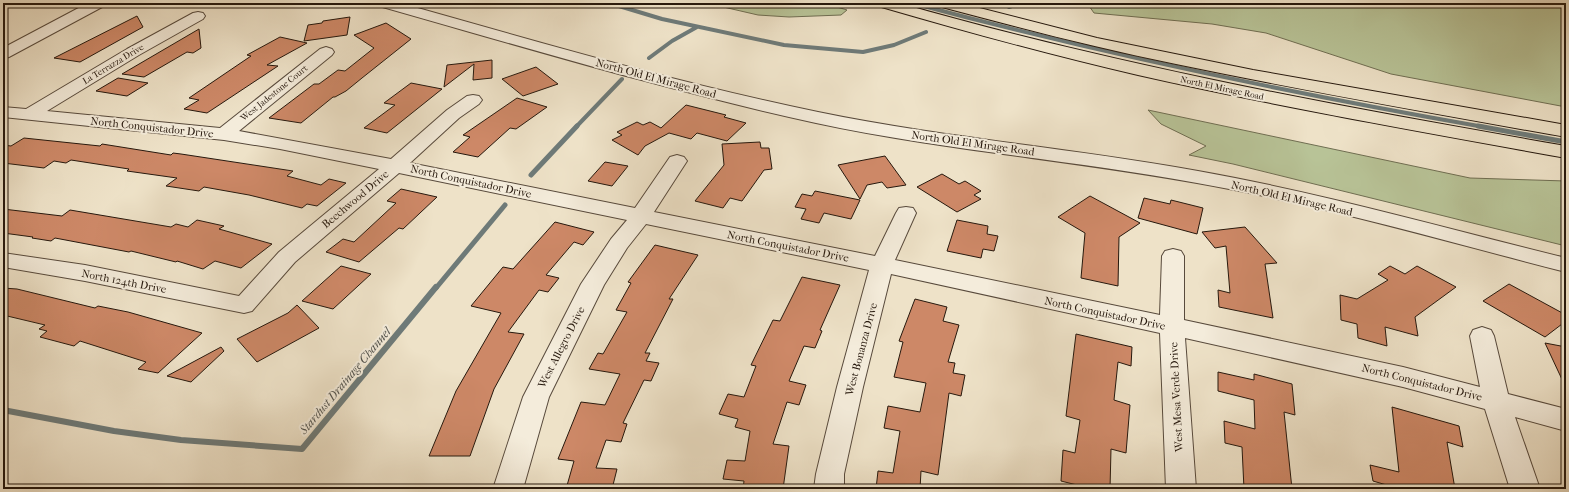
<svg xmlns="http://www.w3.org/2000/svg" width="1569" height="492" viewBox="0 0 1569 492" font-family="'IM FELL French Canon',serif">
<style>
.green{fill:#b8c397;stroke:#6f6e52}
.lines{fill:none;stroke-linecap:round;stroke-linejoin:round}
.stream-far2{stroke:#6e7a78;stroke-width:4}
.stream-far1{stroke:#6e7a78;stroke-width:5}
.stream{stroke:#6e7a78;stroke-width:6}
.building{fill:#cd8867;stroke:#26180d}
.minor-casing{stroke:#584a3c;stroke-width:2}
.major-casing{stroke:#26180d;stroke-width:2}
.minor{fill:#f4ecdb;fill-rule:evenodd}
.major{fill:#eee2c8;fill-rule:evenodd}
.labels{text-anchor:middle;stroke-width:4;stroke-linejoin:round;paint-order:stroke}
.far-street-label{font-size:9px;fill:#26180d;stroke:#f4ecdb}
.street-label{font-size:11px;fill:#26180d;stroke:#f4ecdb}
.water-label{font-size:12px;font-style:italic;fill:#50514c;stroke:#f4ecdb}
</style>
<rect width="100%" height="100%" fill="#eee2c8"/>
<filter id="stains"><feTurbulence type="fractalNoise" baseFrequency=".005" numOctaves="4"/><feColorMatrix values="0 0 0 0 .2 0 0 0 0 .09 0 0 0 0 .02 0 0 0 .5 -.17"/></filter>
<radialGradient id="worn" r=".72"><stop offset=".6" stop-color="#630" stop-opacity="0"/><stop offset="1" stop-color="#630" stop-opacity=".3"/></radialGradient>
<path class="green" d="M 706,3 L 824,3 L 847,10 L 841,15 L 789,17 L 758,15 Z
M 1087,3 L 1566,3 L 1566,107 L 1391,74 L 1266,33 L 1212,24 L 1094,13 Z
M 1148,110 L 1470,178 L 1566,181 L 1566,246 L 1233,164 L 1189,155 L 1206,146 L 1161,124 Z"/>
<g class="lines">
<path class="stream-far2" d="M 609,3 L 662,19 L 784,45 L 863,52 L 894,45 L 926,32
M 912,3 C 1102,54 1290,93 1484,127
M 1009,7 L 1021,3
M 649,58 L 672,41 L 697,27
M 576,127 L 622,79"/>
<path class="stream-far1" d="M 1478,126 L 1566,142
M 531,175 L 577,126
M 436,288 L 505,205"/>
<path class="stream" d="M 3,410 L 114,431 L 181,440 L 302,449 L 436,287"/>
</g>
<path class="building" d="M 137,16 L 143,27 L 80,62 L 54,58 Z
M 350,17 L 347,35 L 304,41 L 308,25 L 322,23 L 323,21 Z
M 386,23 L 411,39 L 362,78 L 346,91 L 335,97 L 333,97 L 301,123 L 269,118 L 314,84 L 319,84 L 338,70 L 345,71 L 374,48 L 354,35 Z
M 199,29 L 201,48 L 193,53 L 187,52 L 144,77 L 122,74 Z
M 280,37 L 307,43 L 267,65 L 278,66 L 207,113 L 184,109 L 199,100 L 189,98 L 251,56 L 247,55 Z
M 492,60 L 492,78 L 473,80 L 474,64 L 444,87 L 447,65 Z
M 536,67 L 558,84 L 523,96 L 502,79 Z
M 118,78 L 148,83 L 127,96 L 96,91 Z
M 411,83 L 442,89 L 387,133 L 364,128 L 395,105 L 384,103 Z
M 517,98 L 547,107 L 516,129 L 510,128 L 478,157 L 453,152 L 470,137 L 463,135 Z
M 686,105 L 726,115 L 724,117 L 746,123 L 727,141 L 697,133 L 691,139 L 669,133 L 645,146 L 638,155 L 612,140 L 622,135 L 617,132 L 637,122 L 643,125 L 650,122 L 661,128 Z
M 24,138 L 100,146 L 102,144 L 171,155 L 173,153 L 181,154 L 293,171 L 287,176 L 321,185 L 329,179 L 346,183 L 317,206 L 307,204 L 302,208 L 249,195 L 204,187 L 199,191 L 166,186 L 177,178 L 127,171 L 129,169 L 71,160 L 66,163 L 54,161 L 44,168 L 3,163 L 3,145 L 11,146 Z
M 760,142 L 761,148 L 769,148 L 772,169 L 764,170 L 742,201 L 730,198 L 723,208 L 695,201 L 724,165 L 722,144 Z
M 885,156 L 906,185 L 887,188 L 882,182 L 867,185 L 860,199 L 838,165 Z
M 605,162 L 628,166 L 612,186 L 588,181 Z
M 942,174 L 959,184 L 965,181 L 981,191 L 974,195 L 981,199 L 957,212 L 917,187 Z
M 401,189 L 437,197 L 403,229 L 399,228 L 359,262 L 326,252 L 343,239 L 354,242 L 396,203 L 387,201 Z
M 815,191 L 860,200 L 851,219 L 824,213 L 819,223 L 801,219 L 806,209 L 795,207 L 802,194 L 812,196 Z
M 1090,196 L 1140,223 L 1119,237 L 1118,286 L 1081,278 L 1085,233 L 1058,217 Z
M 1144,198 L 1170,204 L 1171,200 L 1203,208 L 1197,234 L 1138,218 Z
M 3,209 L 62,216 L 70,210 L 171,227 L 176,224 L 188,227 L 197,220 L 224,226 L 219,229 L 272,244 L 241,268 L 215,261 L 203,269 L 177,261 L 176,262 L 131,251 L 129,252 L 55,238 L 51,241 L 32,238 L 33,237 L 3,233 Z
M 957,220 L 988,226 L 987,234 L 998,236 L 994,251 L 983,249 L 981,258 L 947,251 Z
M 555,222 L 594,232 L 583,245 L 574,242 L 546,275 L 559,278 L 548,292 L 539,290 L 508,332 L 524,334 L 494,389 L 470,456 L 429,456 L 456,391 L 501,313 L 471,306 L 503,267 L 513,269 Z
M 1245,227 L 1277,263 L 1265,264 L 1273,318 L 1219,307 L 1218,290 L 1230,293 L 1226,246 L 1215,248 L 1202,232 Z
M 655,245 L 698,255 L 669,299 L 673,299 L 645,353 L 650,353 L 646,361 L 659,363 L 651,381 L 644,380 L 623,423 L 627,424 L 621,442 L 606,440 L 596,468 L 617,469 L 612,489 L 566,489 L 574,461 L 558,459 L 581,402 L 605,405 L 620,374 L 589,369 L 598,353 L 603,354 L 627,312 L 616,310 L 631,283 L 628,282 Z
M 341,266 L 371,274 L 333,309 L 302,301 Z
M 1390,266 L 1405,274 L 1417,266 L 1456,287 L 1415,317 L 1418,336 L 1385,327 L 1387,346 L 1358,338 L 1357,324 L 1341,320 L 1340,295 L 1357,299 L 1388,280 L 1378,274 Z
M 802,277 L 840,285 L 820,330 L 822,331 L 815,348 L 804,346 L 789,381 L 806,385 L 799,405 L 787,402 L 773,444 L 789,446 L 783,489 L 743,489 L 744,481 L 723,479 L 727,460 L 745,461 L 750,431 L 735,427 L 738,419 L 719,414 L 728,394 L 744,397 L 756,366 L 751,365 L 773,320 L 780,321 Z
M 1509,284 L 1566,315 L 1566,321 L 1545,337 L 1483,301 Z
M 3,288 L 17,289 L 95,308 L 98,306 L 128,312 L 202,333 L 158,373 L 138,369 L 146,362 L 80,341 L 74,346 L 40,337 L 47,331 L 39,329 L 45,325 L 3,315 Z
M 915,299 L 947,307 L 943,321 L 959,325 L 948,362 L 955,363 L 953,373 L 965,375 L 961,396 L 949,393 L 938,475 L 921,471 L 920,489 L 876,489 L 878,471 L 893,473 L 900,431 L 884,428 L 888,406 L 920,412 L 926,383 L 894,377 L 903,342 L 899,341 Z
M 297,305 L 319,328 L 257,362 L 237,339 L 288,313 Z
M 1076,334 L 1132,347 L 1131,366 L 1118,362 L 1114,400 L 1130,405 L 1126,453 L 1111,449 L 1110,489 L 1077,489 L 1077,485 L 1061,481 L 1063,450 L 1075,453 L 1080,420 L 1066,416 Z
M 1545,343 L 1566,347 L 1566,388 Z
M 221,347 L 224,351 L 191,382 L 167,376 Z
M 1218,372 L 1254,380 L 1254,374 L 1292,384 L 1295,415 L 1284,412 L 1292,489 L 1244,489 L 1242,447 L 1225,443 L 1224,421 L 1255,429 L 1254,400 L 1218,391 Z
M 1392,407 L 1459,426 L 1463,447 L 1447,442 L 1455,489 L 1391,489 L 1390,486 L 1373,481 L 1370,465 L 1399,472 Z"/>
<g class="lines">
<g class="minor-casing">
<path id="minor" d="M 88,3 L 106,3 L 104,6 L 9,57 L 3,59 L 3,48 Z
M 377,3 L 400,3 C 539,42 677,83 818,112 C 944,138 1072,148 1198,171 C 1322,193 1444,228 1566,258 L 1566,272 C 1444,241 1322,205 1197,183 C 1071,160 942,150 816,123 C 669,91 524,47 379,6 Z
M 198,12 L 203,13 L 205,16 L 203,19 L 139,55 L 47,111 L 220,128 L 320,49 L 326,47 L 332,49 L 334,52 L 332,55 L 239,131 L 391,159 L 447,110 L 467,96 L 473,95 L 479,96 L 482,100 L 479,104 L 459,118 L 410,163 L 635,208 L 670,157 L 677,155 L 684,157 L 687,161 L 654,212 L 875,256 L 896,213 L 899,208 L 906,207 L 913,208 L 916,213 L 895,260 L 1160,315 L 1162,256 L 1165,251 L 1173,249 L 1181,251 L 1184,256 L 1184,320 L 1403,367 L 1480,387 L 1470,336 L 1473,330 L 1482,327 L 1491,330 L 1494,336 L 1508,394 L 1566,409 L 1566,431 L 1515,417 L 1540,489 L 1510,489 L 1485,409 L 1403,387 L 1185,338 L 1196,489 L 1166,489 L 1160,333 L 891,274 L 863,387 L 844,474 L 844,489 L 814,489 L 816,474 L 837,387 L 869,270 L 646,224 L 627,248 L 604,285 L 549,397 L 523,489 L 493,489 L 523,397 L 581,284 L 611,239 L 627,220 L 399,173 L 295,262 L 252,311 L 244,313 L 85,281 L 3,267 L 3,253 L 85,265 L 239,296 L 279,252 L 379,169 L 280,149 L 224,140 L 3,117 L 3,107 L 26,109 L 127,49 L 193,13 Z"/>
</g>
<g class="major-casing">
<path id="major" d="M 876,3 L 899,3 C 1118,66 1341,107 1566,146 L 1566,158 C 1423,132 1280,107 1138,75 C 1051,55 964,31 878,6 Z
M 936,3 L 960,3 L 1097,38 L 1253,70 L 1566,125 L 1566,137 C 1436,114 1305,91 1176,64 C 1096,48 1017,27 938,6 Z"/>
</g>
<use href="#minor" class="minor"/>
<use href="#major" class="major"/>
</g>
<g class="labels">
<g class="far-street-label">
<text transform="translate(113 64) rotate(-31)" y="3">La Terrazza Drive</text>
<text transform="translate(1222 88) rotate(12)" y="3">North El Mirage Road</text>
<text transform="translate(274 93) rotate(-39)" y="3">West Jadestone Court</text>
</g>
<g class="street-label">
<text transform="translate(656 78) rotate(15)" y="4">North Old El Mirage Road</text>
<text transform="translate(152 127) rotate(6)" y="4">North Conquistador Drive</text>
<text transform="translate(973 143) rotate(8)" y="4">North Old El Mirage Road</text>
<text transform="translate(471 181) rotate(12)" y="4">North Conquistador Drive</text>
<text transform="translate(1292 198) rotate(13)" y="4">North Old El Mirage Road</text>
<text transform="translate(355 199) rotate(-40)" y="4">Beechwood Drive</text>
<text transform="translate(788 246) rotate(11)" y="4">North Conquistador Drive</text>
<text transform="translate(124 281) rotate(11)" y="4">North 124th Drive</text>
<text transform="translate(1105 313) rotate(12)" y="4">North Conquistador Drive</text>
<text transform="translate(561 347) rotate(-63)" y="4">West Allegro Drive</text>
<text transform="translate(861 349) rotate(-75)" y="4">West Bonanza Drive</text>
<text transform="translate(1422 382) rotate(14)" y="4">North Conquistador Drive</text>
<text transform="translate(1176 397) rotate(-93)" y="4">West Mesa Verde Drive</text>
</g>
<g class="water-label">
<text transform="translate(345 381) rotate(-50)" y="4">Stardust Drainage Channel</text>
</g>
</g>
<rect width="1569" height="492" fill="none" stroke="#eee2c8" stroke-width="16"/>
<rect x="4" y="4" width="1561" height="484" fill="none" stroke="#26180d" stroke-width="2"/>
<rect x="8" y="8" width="1553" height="476" fill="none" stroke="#26180d"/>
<rect width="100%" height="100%" filter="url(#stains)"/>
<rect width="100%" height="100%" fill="url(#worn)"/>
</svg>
